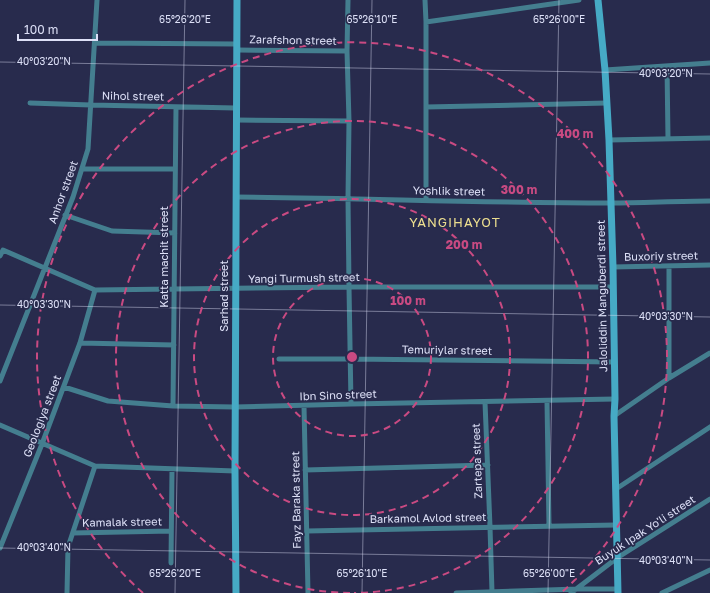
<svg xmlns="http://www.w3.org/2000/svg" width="710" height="593" viewBox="0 0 710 593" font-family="'Golos Text',sans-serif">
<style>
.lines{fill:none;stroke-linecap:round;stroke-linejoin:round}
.street{stroke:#447e8f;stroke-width:5}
.secondary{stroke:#46aac5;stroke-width:7}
.ticks{fill:none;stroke:#dde0f7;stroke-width:1;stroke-opacity:0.45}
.ring{fill:none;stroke:#c94a82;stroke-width:2;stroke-dasharray:7 5}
.labels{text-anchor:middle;stroke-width:3.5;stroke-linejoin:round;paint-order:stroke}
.street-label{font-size:11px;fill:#dde0f7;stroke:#282b4d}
.quarter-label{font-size:13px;letter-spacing:1px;fill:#ecde8f;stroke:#282b4d}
.ticks-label{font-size:10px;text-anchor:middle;fill:#dde0f7;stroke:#282b4d;stroke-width:3.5;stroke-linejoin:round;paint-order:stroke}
.centre{fill:#c94a82;stroke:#282b4d;stroke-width:2}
.ring-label{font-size:12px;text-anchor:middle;font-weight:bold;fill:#c94a82;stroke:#282b4d;stroke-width:3.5;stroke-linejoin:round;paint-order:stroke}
</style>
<rect width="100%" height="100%" fill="#282b4d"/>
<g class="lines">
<path class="street" d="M 348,0 L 347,51 L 349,121 L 348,198 L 349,287 L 351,404
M 425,0 L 426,22 L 426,200
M 426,22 L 579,0
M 95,43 L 237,44
M 238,50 L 347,51
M 667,66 L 668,139
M 605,70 L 710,63
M 30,103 L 91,105 L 236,108
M 426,107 L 607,103
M 236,120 L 349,121
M 609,140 L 710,138
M 82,169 L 175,169
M 236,197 C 361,198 485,203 610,203 C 643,203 677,201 710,201
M 65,215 L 112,231 L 175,233
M 0,256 L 3,250 L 95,290 L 174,289 L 349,287 L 613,287
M 669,266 L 669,378
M 613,267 L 710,265
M 80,343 L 174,345
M 279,359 L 350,359 L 614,362
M 0,381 L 73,197 L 88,149 L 97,0
M 64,387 L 108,401 L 173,406 L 235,407 L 351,404 L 615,399
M 547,401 L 549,525
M 485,402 L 490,527 L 492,592
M 173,406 L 176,107
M 304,406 L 308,593
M 614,416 L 669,378 L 710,353
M 0,425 L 95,466 L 235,471
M 305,470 L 488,465
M 616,489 L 710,427
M 307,531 L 616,525
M 73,533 L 171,531
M 0,548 L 42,444 L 80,343 L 95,290
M 171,563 L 172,469
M 67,593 L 68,547 L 95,466
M 456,593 L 578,589 L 618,589
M 571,593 L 617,558 L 710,499
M 662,593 L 710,570"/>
<path class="secondary" d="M 598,0 L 605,70 L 609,140 L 613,267 L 615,399 L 614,416 L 618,593
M 236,593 L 235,471 L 237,0"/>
</g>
<path class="ticks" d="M 0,62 L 710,74M 0,305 L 710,317M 0,548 L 710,560M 175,593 L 185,0M 362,593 L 372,0M 548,593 L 559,0"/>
<g class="ring">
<circle cx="352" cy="357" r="79"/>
<circle cx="352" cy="357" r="158"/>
<path d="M350 593A236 236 0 1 1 354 593"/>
<path d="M143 593A315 315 0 1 1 561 593"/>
</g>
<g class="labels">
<g class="street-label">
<text transform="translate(293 40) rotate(1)" y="4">Zarafshon street</text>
<text transform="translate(133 96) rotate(1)" y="4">Nihol street</text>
<text transform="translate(449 191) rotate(1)" y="4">Yoshlik street</text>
<text transform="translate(63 192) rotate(-70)" y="4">Anhor street</text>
<text transform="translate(661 256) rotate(-1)" y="4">Buxoriy street</text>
<text transform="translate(164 257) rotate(-90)" y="4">Katta machit street</text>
<text transform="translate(304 278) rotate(-1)" y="4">Yangi Turmush street</text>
<text transform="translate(224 296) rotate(-90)" y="4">Sarhad street</text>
<text transform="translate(602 296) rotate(-91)" y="4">Jaloliddin Manguberdi street</text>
<text transform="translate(447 350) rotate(1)" y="4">Temuriylar street</text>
<text transform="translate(338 395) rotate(-2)" y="4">Ibn Sino street</text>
<text transform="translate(42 416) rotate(-69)" y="4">Geologiya street</text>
<text transform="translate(477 461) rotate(-92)" y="4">Zartepa street</text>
<text transform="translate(296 500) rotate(-91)" y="4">Fayz Baraka street</text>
<text transform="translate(428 518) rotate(-1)" y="4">Barkamol Avlod street</text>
<text transform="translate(122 522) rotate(-1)" y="4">Kamalak street</text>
<text transform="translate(645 530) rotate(-33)" y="4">Buyuk Ipak Yo'li street</text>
</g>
<g class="quarter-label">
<text x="455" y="227">YANGIHAYOT</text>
</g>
</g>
<g class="ticks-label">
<text x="185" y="23">65°26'20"E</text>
<text x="372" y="23">65°26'10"E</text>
<text x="559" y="23">65°26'00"E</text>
<text x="44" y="65">40°03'20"N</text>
<text x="666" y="77">40°03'20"N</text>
<text x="44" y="308">40°03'30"N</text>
<text x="666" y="320">40°03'30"N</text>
<text x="44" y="551">40°03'40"N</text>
<text x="666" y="564">40°03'40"N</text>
<text x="175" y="577">65°26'20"E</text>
<text x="362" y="577">65°26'10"E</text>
<text x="549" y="577">65°26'00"E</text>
</g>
<circle cx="352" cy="357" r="6" class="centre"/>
<g class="ring-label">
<text x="575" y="138">400 m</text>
<text x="519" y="194">300 m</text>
<text x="464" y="249">200 m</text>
<text x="408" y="305">100 m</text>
</g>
<path d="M18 34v6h79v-6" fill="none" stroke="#dde0f7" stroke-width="2"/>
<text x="24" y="34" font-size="12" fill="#dde0f7" stroke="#282b4d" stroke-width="3" paint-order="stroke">100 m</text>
</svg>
